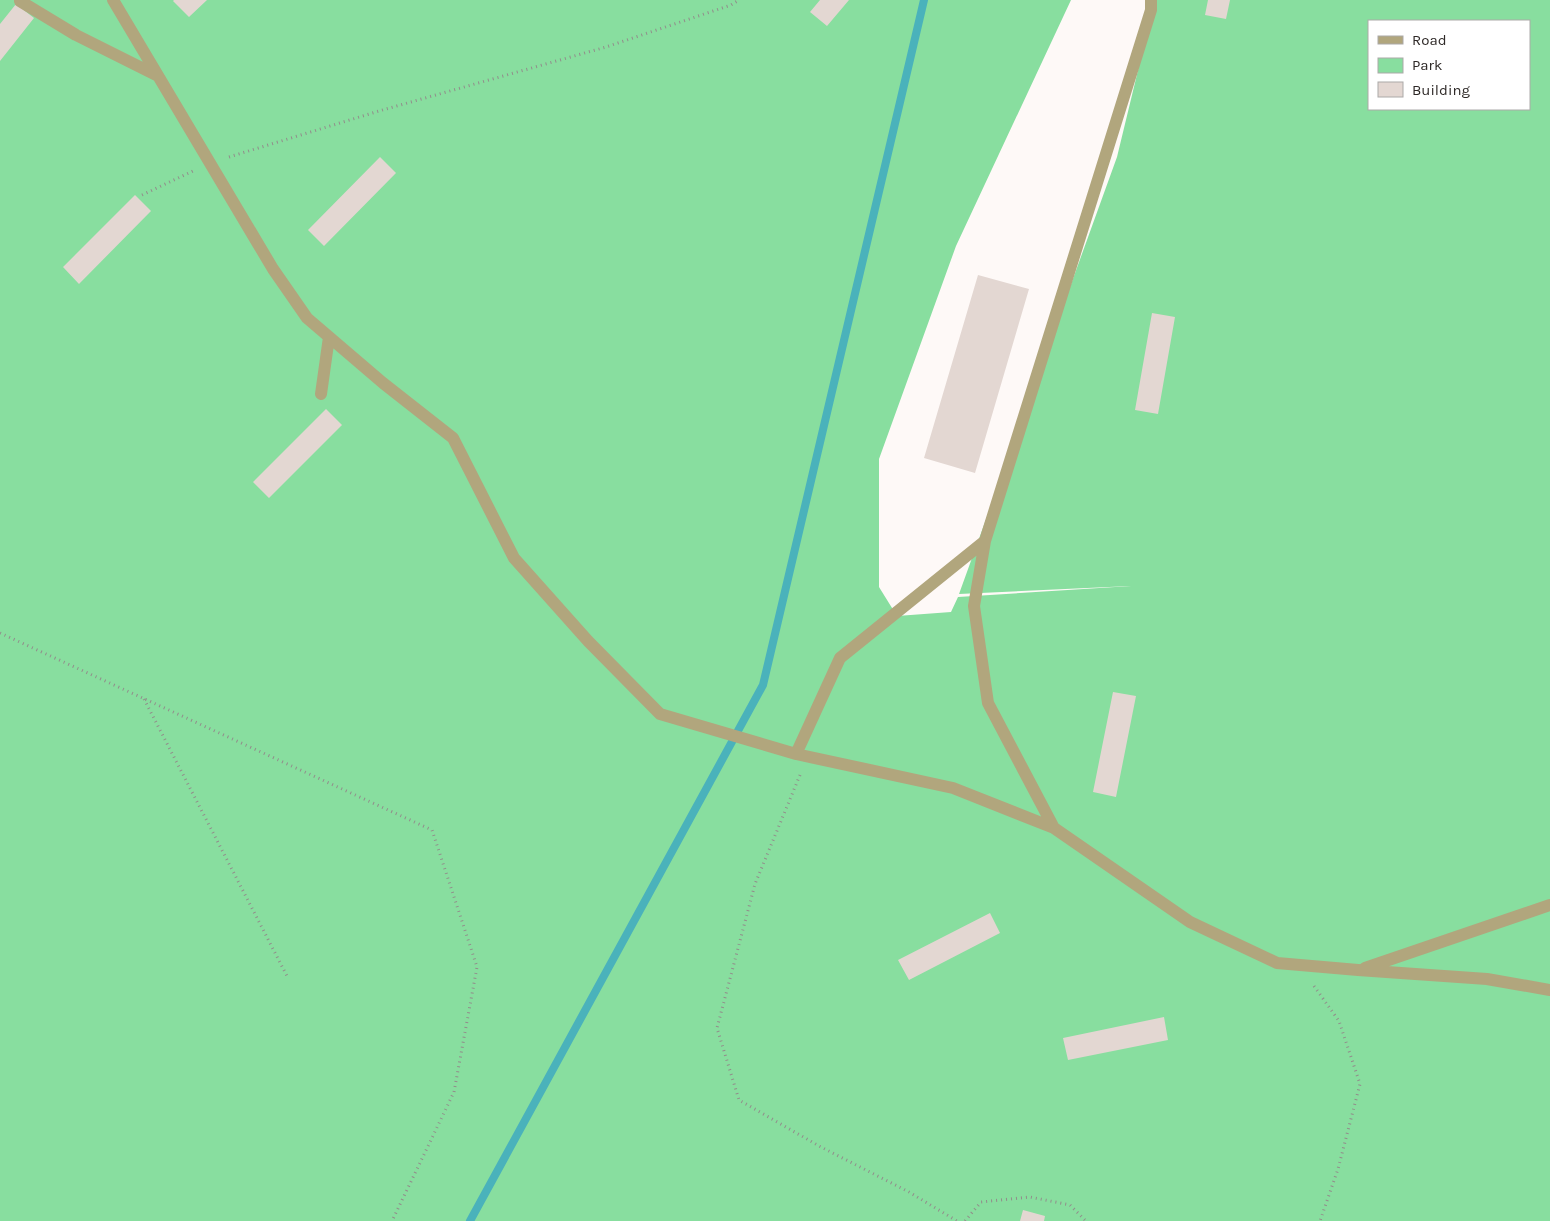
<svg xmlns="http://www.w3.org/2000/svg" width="1550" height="1221" viewBox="0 0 1550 1221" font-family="Karla,sans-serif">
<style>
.green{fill:#88de9f;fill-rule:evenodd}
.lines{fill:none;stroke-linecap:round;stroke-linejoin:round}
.stream{stroke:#4ab2bb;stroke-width:8}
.building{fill:#e3d7d2}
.path{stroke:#928d8b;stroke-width:3;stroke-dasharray:1 4;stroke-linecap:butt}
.minor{stroke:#b1a67d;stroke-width:12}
</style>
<rect width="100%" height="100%" fill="#fef9f7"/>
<path class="green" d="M 0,0 L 1071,0 L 956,246 L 879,459 L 879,587 L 897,616 L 951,612 L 958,597 L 1131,586 L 959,594 L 1117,157 L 1155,0 L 1550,0 L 1550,1221 L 0,1221 ZM 1369,21 L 1529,21 L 1529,109 L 1369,109 Z"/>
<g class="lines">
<path class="stream" d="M 470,1221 L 763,685 L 924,0"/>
</g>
<path class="building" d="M 174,0 L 207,0 L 189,17 L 173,1 Z
M 820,0 L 849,0 L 827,26 L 810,12 Z
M 1208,0 L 1230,0 L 1226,19 L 1205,15 Z
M 16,4 L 34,18 L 0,61 L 0,24 Z
M 380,157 L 396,173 L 324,246 L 308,230 Z
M 135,195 L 151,211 L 79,284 L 63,267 Z
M 978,275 L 1029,289 L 975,473 L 924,458 Z
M 1152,313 L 1175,317 L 1158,414 L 1135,410 Z
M 326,409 L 342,425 L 269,498 L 253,482 Z
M 1113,692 L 1136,696 L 1116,797 L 1093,792 Z
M 990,913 L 1000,933 L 909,980 L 898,960 Z
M 1164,1017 L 1168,1040 L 1068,1060 L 1063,1038 Z
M 1023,1210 L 1045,1216 L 1044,1221 L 1020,1221 Z"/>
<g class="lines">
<path class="path" d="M 229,157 L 379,111 L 606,47 L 731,5 L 739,0
M 142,195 L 193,171
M 0,633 L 432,830 L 477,967 L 454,1092 L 392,1221
M 144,699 L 288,978
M 800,775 L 755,884 L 717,1028 L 739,1100 L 819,1146 L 909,1192 L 957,1221
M 1314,986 L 1339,1021 L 1360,1084 L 1338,1169 L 1320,1221
M 965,1221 L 981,1202 L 1030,1197 L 1070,1205 L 1086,1221"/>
<path class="minor" d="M 113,0 L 273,269 L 307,318 L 383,383 L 453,438 L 514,558 L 588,641 L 660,714 L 796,754 L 840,658 L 985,541
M 20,1 L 76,35 L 158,76
M 321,394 L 329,337
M 796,754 L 953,788 L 1054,828 L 1190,922 L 1277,963 L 1358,970 L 1487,979 L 1550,990
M 1054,828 L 988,703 L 974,606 L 985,541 L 1151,10 L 1151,0
M 1365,968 L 1550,905"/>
</g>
<rect x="1368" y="20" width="162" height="90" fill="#ffffff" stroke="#aba9a8"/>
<rect x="1378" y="36" width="25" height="8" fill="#b1a67d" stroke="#aba9a8"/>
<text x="1412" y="45" font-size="15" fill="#2d2826">Road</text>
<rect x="1378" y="58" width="25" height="15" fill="#88de9f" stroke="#aba9a8"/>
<text x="1412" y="70" font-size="15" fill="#2d2826">Park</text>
<rect x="1378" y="82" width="25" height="15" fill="#e3d7d2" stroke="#aba9a8"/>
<text x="1412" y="95" font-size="15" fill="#2d2826">Building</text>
</svg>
